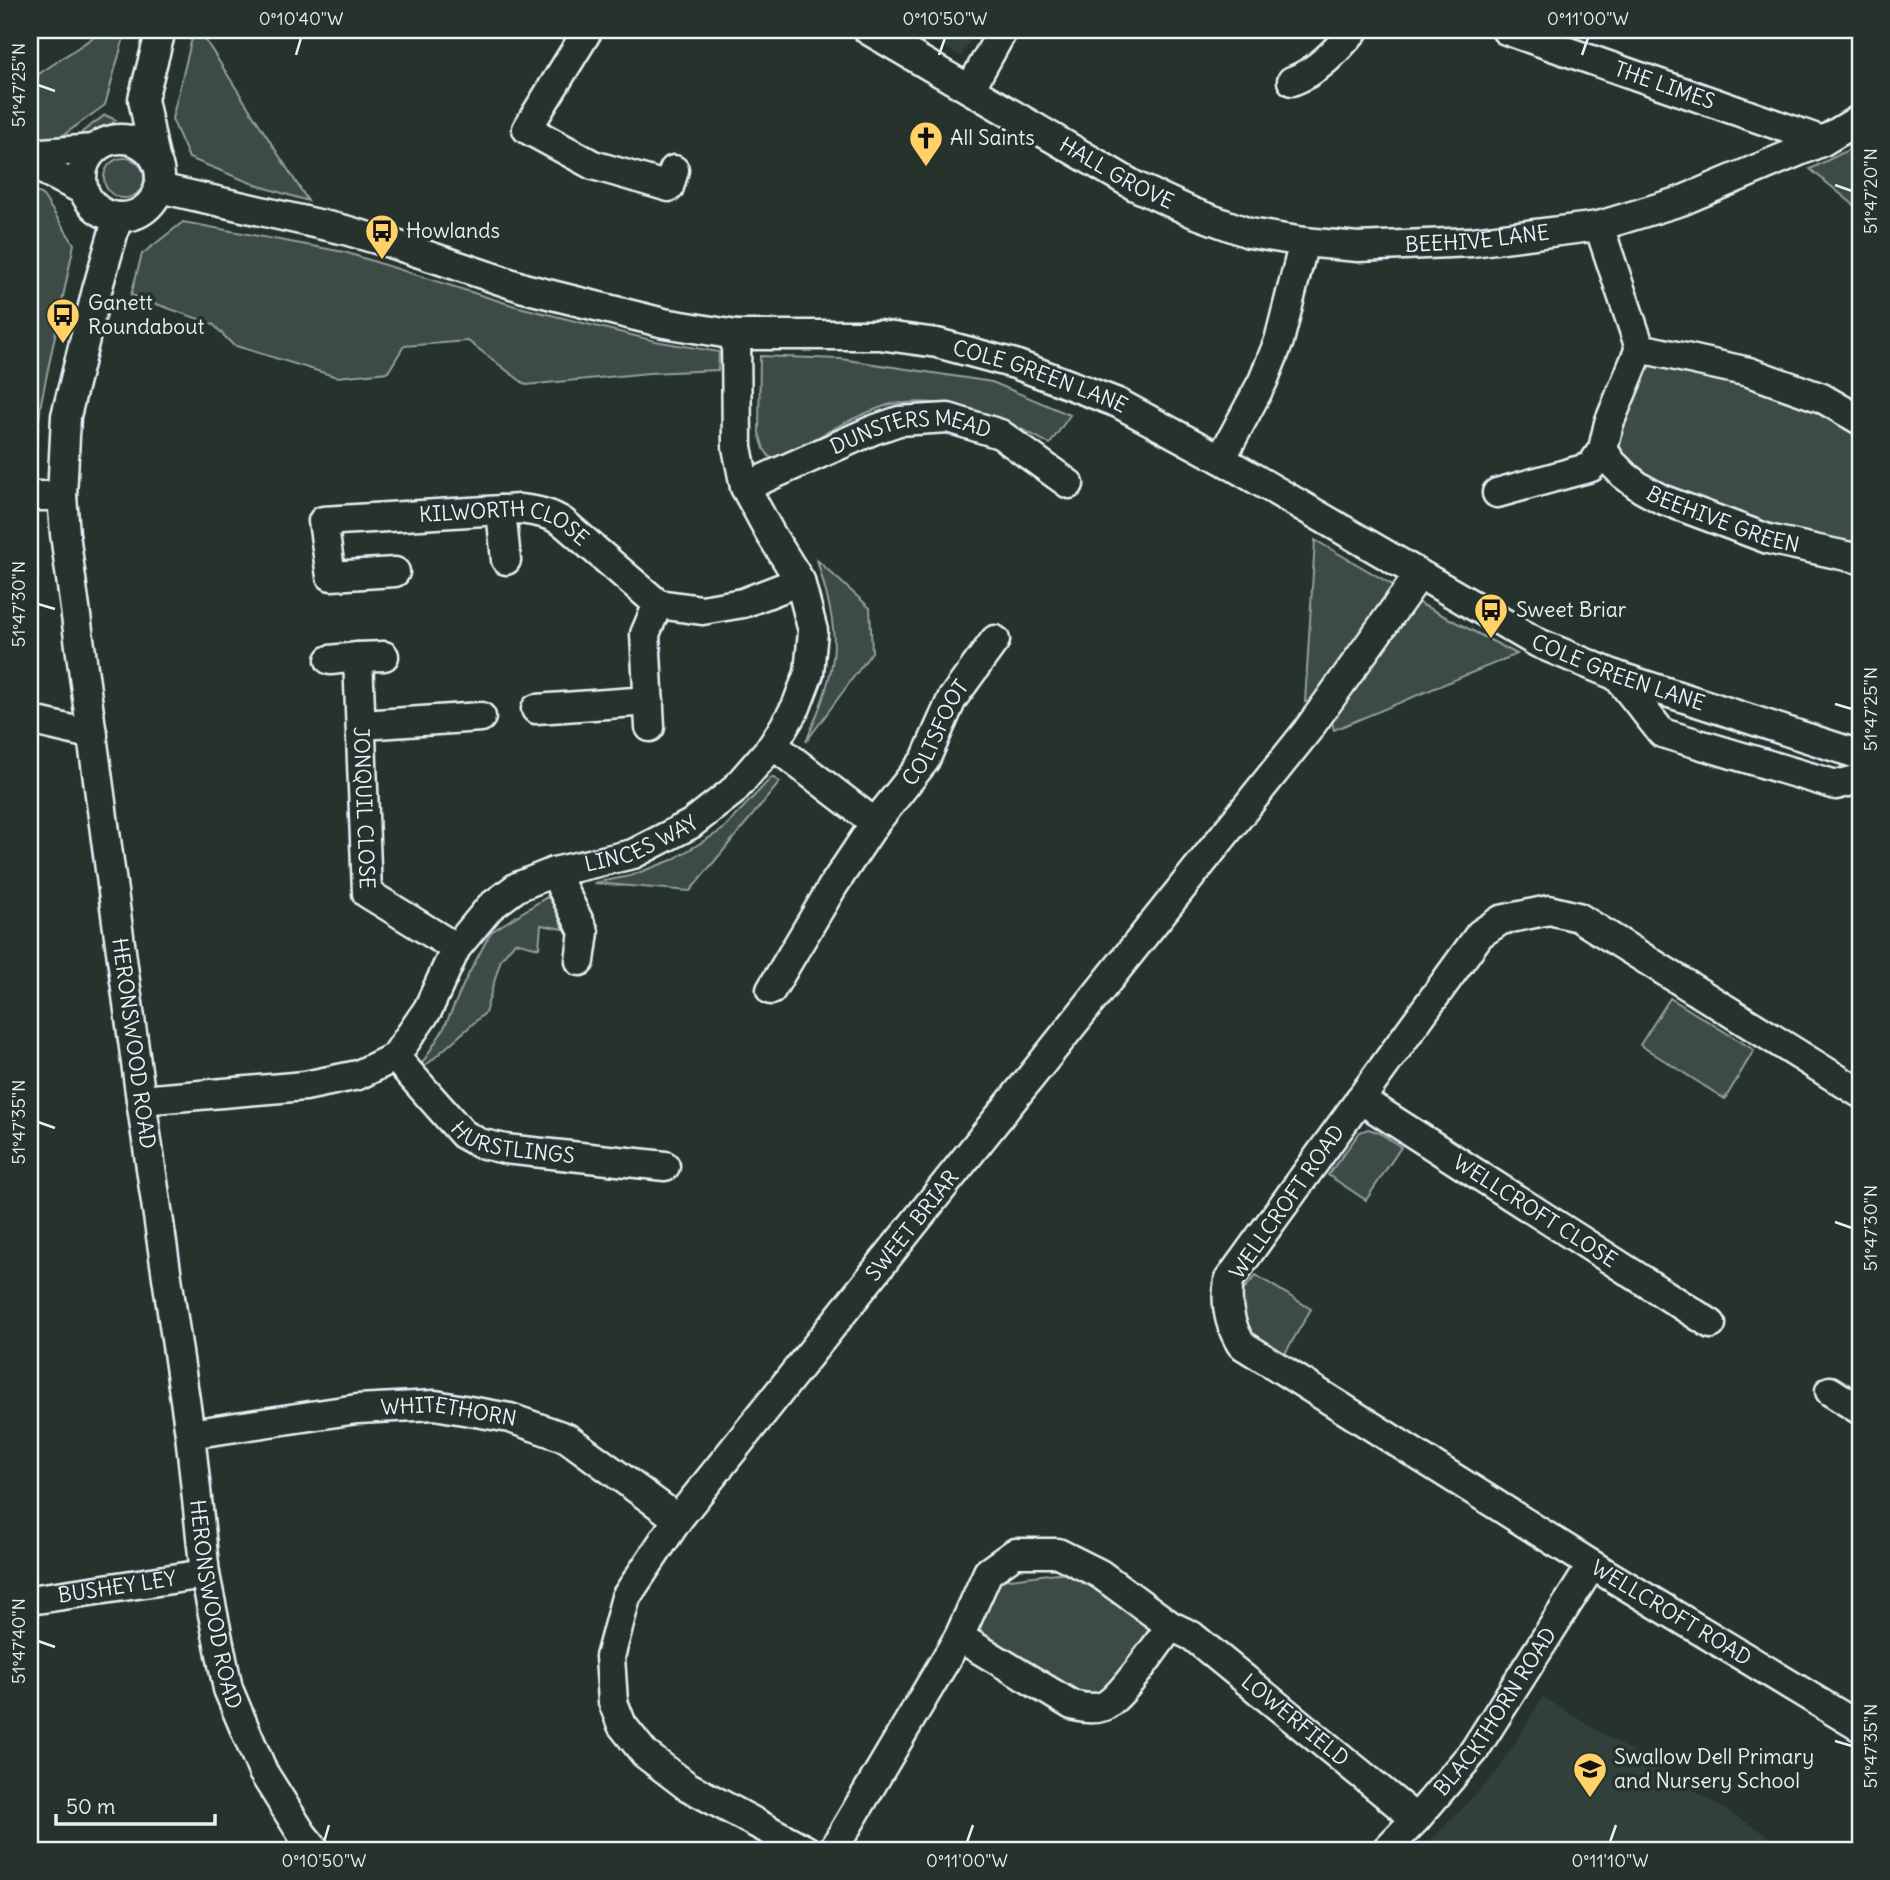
<svg xmlns="http://www.w3.org/2000/svg" width="1890" height="1880" viewBox="0 0 1890 1880" font-family="Delius,sans-serif">
<style>
.built{fill:#333f3a}
.green{fill:#3e4b47;stroke:#939ea0;stroke-width:2}
.lines{fill:none;stroke-linecap:round;stroke-linejoin:round}
.minor-casing{stroke:#e8f1f8;stroke-width:33}
.minor{stroke:#26332d;stroke-width:28}
.ticks{fill:none;stroke:#e8f1f8;stroke-width:2.5}
.labels{text-anchor:middle;stroke-width:7;stroke-linejoin:round;paint-order:stroke}
.street-label{font-size:21px;fill:#e8f1f8;stroke:#26332d}
.poi-label{font-size:21px;fill:#e8f1f8;stroke:#26332d;text-anchor:start}
.neatline{fill:none;stroke:#e8f1f8;stroke-width:2.5}
.ticks-label{font-size:18px;text-anchor:middle;fill:#e8f1f8}
</style>
<rect width="100%" height="100%" fill="#26332d"/>
<filter id="ink" filterUnits="userSpaceOnUse"><feTurbulence type="fractalNoise" baseFrequency=".0143" numOctaves="2"/><feDisplacementMap in="SourceGraphic" scale="14" xChannelSelector="R" yChannelSelector="G"/><feConvolveMatrix kernelMatrix="1 2 1 2 8 2 1 2 1" color-interpolation-filters="sRGB"/></filter>
<g filter="url(#ink)">
<path class="built" d="M 913,30 L 978,30 L 961,56 Z
M 1543,1697 L 1791,1850 L 1422,1850 L 1497,1772 Z"/>
<path class="green" d="M 104,30 L 126,30 L 105,105 L 62,136 L 42,141 L 30,138 L 30,80 Z
M 194,30 L 199,30 L 308,201 L 256,185 L 189,158 L 172,119 Z
M 105,115 L 116,120 L 97,136 L 79,143 L 82,132 Z
M 1860,144 L 1860,210 L 1810,169 Z
M104 178a20 20 0 1 1 40 0a20 20 0 1 1-40 0Z
M 30,191 L 42,194 L 74,244 L 41,403 L 34,469 L 30,470 Z
M 183,222 L 344,252 L 515,306 L 655,341 L 719,352 L 718,370 L 649,373 L 526,385 L 468,341 L 404,346 L 388,372 L 337,377 L 233,345 L 213,324 L 131,295 L 142,254 Z
M 760,356 L 841,359 L 992,382 L 1070,415 L 1050,444 C 1005,419 958,398 906,403 C 899,403 891,403 885,406 C 846,419 810,442 774,463 L 764,449 L 759,433 Z
M 1662,360 L 1750,381 L 1860,429 L 1860,554 L 1663,493 L 1624,462 L 1618,440 L 1622,418 L 1644,370 Z
M 30,524 L 33,531 L 38,575 L 30,575 Z
M 1315,540 L 1391,584 L 1394,592 L 1313,701 L 1305,702 Z
M 817,560 L 870,608 L 872,652 L 806,742 C 817,715 829,687 833,658 C 837,625 826,592 817,560 Z
M 1419,603 L 1517,654 L 1334,730 L 1331,718 L 1407,607 Z
M 772,777 L 780,782 L 690,891 L 594,883 L 630,876 L 672,860 L 722,830 Z
M 547,897 L 553,901 L 563,929 L 541,925 L 539,948 L 515,942 L 501,959 L 485,1013 L 422,1069 L 421,1065 L 443,1030 L 466,979 L 491,932 Z
M 1670,998 L 1754,1050 L 1725,1099 L 1640,1045 Z
M 1368,1129 L 1378,1132 L 1401,1147 L 1366,1200 L 1328,1175 L 1360,1132 Z
M 1256,1275 L 1311,1309 L 1283,1357 L 1248,1337 L 1236,1299 Z
M 1057,1573 L 1084,1577 L 1150,1624 L 1151,1635 L 1113,1691 L 1081,1699 L 993,1646 L 980,1629 L 979,1604 L 987,1589 L 1002,1580 Z"/>
<g class="lines">
<g class="minor-casing">
<g id="minor">
<path d="M 588,30 L 527,129 L 593,165 L 669,187 L 674,170"/>
<path id="s1" d="M 868,30 L 1135,186 L 1194,213 L 1249,233 L 1304,242 L 1358,247 L 1472,242 L 1599,226 L 1681,201 L 1823,141 L 1860,119"/>
<path id="s2" d="M 1506,30 L 1823,141"/>
<path d="M 1292,81 C 1317,72 1337,50 1354,30"/>
<path d="M 970,89 L 1003,30"/>
<circle cx="121" cy="178" r="39"/>
<path d="M 30,154 L 93,149"/>
<path d="M 155,158 L 143,99 L 161,30"/>
<path d="M 30,163 L 83,190"/>
<path id="s3" d="M 159,188 L 345,230 L 390,243 L 524,288 L 664,323 L 736,335 L 879,335 L 937,343 L 1015,364 L 1118,403 L 1221,459 L 1538,643 L 1617,676 L 1860,755"/>
<path id="s4" d="M 118,217 L 97,290 L 66,416 L 62,496 L 65,534 L 141,1100 L 190,1434 L 205,1574 L 228,1689 L 263,1772 L 302,1834 L 315,1850"/>
<path id="s5" d="M 1599,226 L 1640,348 L 1609,423 L 1603,449 L 1611,462 L 1624,475 L 1641,488 L 1661,499 L 1768,539 L 1860,559"/>
<path d="M 1640,348 L 1749,372 L 1822,398 L 1860,420"/>
<path d="M 1221,459 L 1263,381 L 1279,341 L 1304,242"/>
<path id="s6" d="M 745,487 L 873,430 L 899,421 L 948,418 L 1000,434 L 1069,484"/>
<path d="M 1497,493 L 1591,467 L 1603,449"/>
<path d="M 30,496 L 62,496"/>
<path d="M 501,510 L 506,560"/>
<path id="s7" d="M 395,572 L 331,576 L 323,521 L 519,509 C 536,511 550,513 564,523 L 658,604 L 702,610 L 743,603 L 800,581"/>
<path id="s8" d="M 384,656 L 358,657 L 367,893 L 456,948"/>
<path d="M 330,660 L 358,657"/>
<path d="M 1617,676 L 1662,733 L 1836,785 L 1860,779"/>
<path d="M 536,709 L 649,701"/>
<path d="M 30,720 L 93,735"/>
<path d="M 362,725 L 481,717"/>
<path d="M 650,727 L 645,634 L 658,604"/>
<path d="M 773,745 L 875,823"/>
<path d="M 554,872 L 584,932 L 580,961"/>
<path id="s9" d="M 771,990 L 833,886 L 875,823 L 925,760 L 952,699 L 995,640"/>
<path id="s10" d="M 395,1057 L 463,1134 L 479,1143 L 505,1149 L 665,1166"/>
<path id="s11" d="M 1860,1093 L 1578,917 L 1549,910 L 1501,920 L 1480,934 L 1229,1280 C 1225,1304 1229,1324 1241,1344 L 1592,1565 L 1860,1727"/>
<path id="s12" d="M 1360,1099 L 1711,1324"/>
<path id="s13" d="M 141,1100 L 305,1086 L 358,1075 L 395,1057 L 428,1009 L 456,948 L 490,907 L 517,887 L 554,872 L 633,854 L 691,824 L 732,792 L 773,745 L 796,707 L 809,673 L 813,631 L 800,581 L 770,533 L 745,487 L 737,447 L 736,335"/>
<path d="M 1830,1391 L 1860,1410"/>
<path id="s14" d="M 190,1434 L 357,1409 L 435,1405 L 510,1418 L 567,1438 L 678,1519"/>
<path id="s15" d="M 30,1600 L 205,1574"/>
<path d="M 959,1637 L 1072,1705 C 1083,1708 1093,1710 1104,1706 C 1122,1698 1157,1644 1171,1626"/>
<path id="s16" d="M 806,1850 L 687,1786 L 645,1754 L 622,1725 L 613,1702 L 610,1657 L 626,1597 L 678,1519 L 1307,731 L 1419,575"/>
<path id="s17" d="M 833,1850 L 959,1637 L 988,1572 L 1015,1553 L 1058,1553 L 1100,1574 L 1171,1626 L 1192,1636 L 1416,1819"/>
<path id="s18" d="M 1386,1850 L 1416,1819 L 1474,1751 L 1592,1565"/>
</g>
</g>
<use href="#minor" class="minor"/>
</g>
</g>
<path class="ticks" d="M 296,55 L 301,38M 939,55 L 945,38M 1582,55 L 1588,38M 38,85 L 55,91M 1835,185 L 1852,191M 38,604 L 55,609M 1835,704 L 1852,709M 38,1122 L 55,1128M 1835,1222 L 1852,1228M 38,1641 L 55,1647M 1835,1741 L 1852,1746M 324,1842 L 329,1825M 967,1842 L 973,1825M 1610,1842 L 1616,1825"/>
<defs>
<g id="church-pin" transform="scale(1.75)"><path d="M0 17L-7.5 6A9.5 9.5 0 1 1 7.5 6Z" fill="#ffd166" stroke="#26332d"/><path d="M-1.2-6h2.4v3.5h3.3v2.4h-3.3V6h-2.4V-.1h-3.3v-2.4h3.3Z" fill="#111"/></g>
<g id="bus-pin" transform="scale(1.75)"><path d="M0 17L-7.5 6A9.5 9.5 0 1 1 7.5 6Z" fill="#ffd166" stroke="#26332d"/><path d="M-5-6H5V4H4V6H2V4H-2V6H-4V4H-5ZM-3.5-4V0h7V-4ZM-3.5 1.2v1.5H-2V1.2ZM2 1.2v1.5H3.5V1.2Z" fill="#111"/></g>
<g id="school-pin" transform="scale(1.75)"><path d="M0 17L-7.5 6A9.5 9.5 0 1 1 7.5 6Z" fill="#ffd166" stroke="#26332d"/><path d="M0-5L7-2L0 1L-7-2ZM-4 1L0 2.5L4 1V4Q0 6-4 4Z" fill="#111"/></g>
</defs>
<g fill-rule="evenodd">
<use href="#church-pin" x="926" y="138"/>
<use href="#bus-pin" x="382" y="231"/>
<use href="#bus-pin" x="63" y="315"/>
<use href="#bus-pin" x="1491" y="610"/>
<use href="#school-pin" x="1590" y="1769"/>
</g>
<g class="labels">
<g class="street-label">
<text dy="7" stroke="none"><textPath href="#s2" startOffset="168">THE LIMES</textPath></text>
<text dy="7" stroke="none"><textPath href="#s1" startOffset="287">HALL GROVE</textPath></text>
<text dy="7" stroke="none"><textPath href="#s1" startOffset="662">BEEHIVE LANE</textPath></text>
<text dy="7" stroke="none"><textPath href="#s3" startOffset="906">COLE GREEN LANE</textPath></text>
<text dy="7" stroke="none"><textPath href="#s6" startOffset="178">DUNSTERS MEAD</textPath></text>
<text dy="7" stroke="none"><textPath href="#s5" startOffset="380">BEEHIVE GREEN</textPath></text>
<text dy="7" stroke="none"><textPath href="#s7" startOffset="304">KILWORTH CLOSE</textPath></text>
<text dy="7" stroke="none"><textPath href="#s3" startOffset="1558">COLE GREEN LANE</textPath></text>
<text dy="7" stroke="none"><textPath href="#s9" startOffset="306">COLTSFOOT</textPath></text>
<text dy="7" stroke="none"><textPath href="#s8" startOffset="177">JONQUIL CLOSE</textPath></text>
<text dy="7" stroke="none"><textPath href="#s13" startOffset="604">LINCES WAY</textPath></text>
<text dy="7" stroke="none"><textPath href="#s4" startOffset="838">HERONSWOOD ROAD</textPath></text>
<text dy="7" stroke="none"><textPath href="#s10" startOffset="154">HURSTLINGS</textPath></text>
<text transform="translate(1287 1202) rotate(-55)" y="7">WELLCROFT ROAD</text>
<text dy="7" stroke="none"><textPath href="#s12" startOffset="208">WELLCROFT CLOSE</textPath></text>
<text dy="7" stroke="none"><textPath href="#s16" startOffset="826">SWEET BRIAR</textPath></text>
<text dy="7" stroke="none"><textPath href="#s14" startOffset="261">WHITETHORN</textPath></text>
<text dy="7" stroke="none"><textPath href="#s15" startOffset="88">BUSHEY LEY</textPath></text>
<text dy="7" stroke="none"><textPath href="#s4" startOffset="1405">HERONSWOOD ROAD</textPath></text>
<text dy="7" stroke="none"><textPath href="#s11" startOffset="1438">WELLCROFT ROAD</textPath></text>
<text dy="7" stroke="none"><textPath href="#s18" startOffset="177">BLACKTHORN ROAD</textPath></text>
<text dy="7" stroke="none"><textPath href="#s17" startOffset="686">LOWERFIELD</textPath></text>
</g>
<g class="poi-label">
<text x="950" y="145">All Saints</text>
<text x="406" y="238">Howlands</text>
<text x="88" y="310">Ganett<tspan x="88" dy="24">Roundabout</tspan></text>
<text x="1516" y="617">Sweet Briar</text>
<text x="1614" y="1764">Swallow Dell Primary<tspan x="1614" dy="24">and Nursery School</tspan></text>
</g>
</g>
<rect width="1890" height="1880" fill="none" stroke="#26332d" stroke-width="77"/>
<path d="M56 1814v10h159v-10" fill="none" stroke="#e8f1f8" stroke-width="3.5"/>
<text x="66" y="1814" font-size="21" fill="#e8f1f8" stroke="#26332d" stroke-width="5" paint-order="stroke">50 m</text>
<rect x="38" y="38" width="1814" height="1804" class="neatline"/>
<g class="ticks-label">
<text x="301" y="25">0°10'40"W</text>
<text x="945" y="25">0°10'50"W</text>
<text x="1588" y="25">0°11'00"W</text>
<text transform="translate(19 85) rotate(-90)" y="6">51°47'25"N</text>
<text transform="translate(1871 191) rotate(-90)" y="6">51°47'20"N</text>
<text transform="translate(19 604) rotate(-90)" y="6">51°47'30"N</text>
<text transform="translate(1871 709) rotate(-90)" y="6">51°47'25"N</text>
<text transform="translate(19 1122) rotate(-90)" y="6">51°47'35"N</text>
<text transform="translate(1871 1228) rotate(-90)" y="6">51°47'30"N</text>
<text transform="translate(19 1641) rotate(-90)" y="6">51°47'40"N</text>
<text transform="translate(1871 1746) rotate(-90)" y="6">51°47'35"N</text>
<text x="324" y="1867">0°10'50"W</text>
<text x="967" y="1867">0°11'00"W</text>
<text x="1610" y="1867">0°11'10"W</text>
</g>
</svg>
